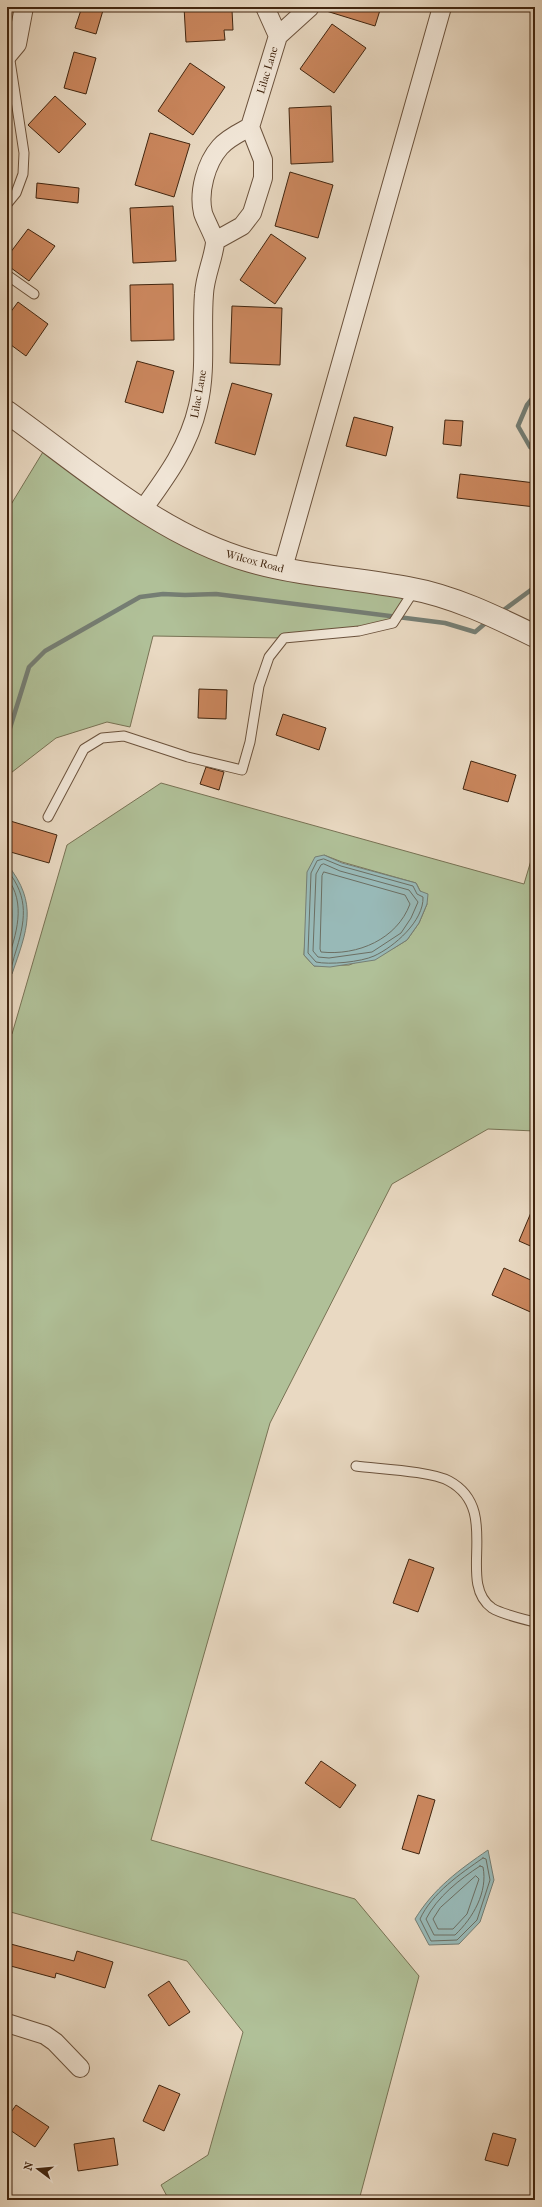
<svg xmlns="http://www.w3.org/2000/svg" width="542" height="2207" viewBox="0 0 542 2207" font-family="'IM FELL French Canon',serif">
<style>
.green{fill:#b0c098;stroke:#787254;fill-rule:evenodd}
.water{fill:#98b9b7;stroke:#757e74}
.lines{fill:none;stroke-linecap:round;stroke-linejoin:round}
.shore{stroke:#6c6f63;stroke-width:1}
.stream{stroke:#757e74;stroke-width:4.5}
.building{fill:#cb875e;stroke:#41250f}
.service-casing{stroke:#6b523c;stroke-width:11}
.minor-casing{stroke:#6b523c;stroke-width:20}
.tertiary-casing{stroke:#6b523c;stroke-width:24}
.service{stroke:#f1e6d7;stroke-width:9}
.minor{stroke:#f1e6d7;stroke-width:18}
.tertiary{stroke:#f1e6d7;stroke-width:22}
.labels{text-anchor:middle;stroke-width:3.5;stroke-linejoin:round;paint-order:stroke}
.street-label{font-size:11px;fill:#41250f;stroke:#f1e6d7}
</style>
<rect width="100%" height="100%" fill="#e9d9c2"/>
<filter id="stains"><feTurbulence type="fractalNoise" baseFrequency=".005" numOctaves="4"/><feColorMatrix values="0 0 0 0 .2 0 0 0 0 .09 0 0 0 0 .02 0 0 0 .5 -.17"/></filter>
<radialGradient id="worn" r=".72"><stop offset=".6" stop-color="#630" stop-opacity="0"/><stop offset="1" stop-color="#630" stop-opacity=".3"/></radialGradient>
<path class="green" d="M 49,442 L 220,551 L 408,588 L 393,623 L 284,638 L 153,636 L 130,727 L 107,722 L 56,738 L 7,776 L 7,511 Z
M 161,783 L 524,884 L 535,847 L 535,1131 L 488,1129 L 392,1184 L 270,1423 L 151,1840 L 355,1899 L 419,1976 L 359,2200 L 169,2200 L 161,2185 L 208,2155 L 243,2032 L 187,1961 L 7,1911 L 7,1033 L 12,1034 L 67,845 ZM 324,855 L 342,862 L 416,883 L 427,904 L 419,923 L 407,940 L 394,948 L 349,965 L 314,966 L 304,955 L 305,939 Z"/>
<path class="water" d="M 324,855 L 342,863 L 416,883 L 420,891 L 428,894 L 427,904 L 419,923 L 407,940 L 375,960 L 330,967 L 314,966 L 304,955 L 307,872 L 315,857 Z
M 7,864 C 39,904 27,930 12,974 L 7,979 Z
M 488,1850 L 494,1880 L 480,1922 L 459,1944 L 429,1945 L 415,1919 C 434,1888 459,1870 488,1850 Z"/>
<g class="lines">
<path class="shore" d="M 324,859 L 341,866 L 413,886 L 417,894 L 423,897 C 424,921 394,947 374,956 C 361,962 329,965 316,962 L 308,953 L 311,873 L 317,861 Z
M 324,864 L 340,871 L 409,890 L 418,902 L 411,918 L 401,933 L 372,952 L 329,958 L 318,957 L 313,951 L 316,874 L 321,865 Z
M 7,870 C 30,898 25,922 15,954 C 13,960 12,969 7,974
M 324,872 L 405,895 L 410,904 C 397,939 358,956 321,952 L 320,949 L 322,876 Z
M 7,878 C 27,903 16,935 7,962
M 7,889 C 14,907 13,924 7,942
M 483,1858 L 486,1859 L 490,1880 L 477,1920 L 457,1940 L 431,1941 L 420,1919 C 432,1893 460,1874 483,1858 Z
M 480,1866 L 483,1867 C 488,1892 473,1918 455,1935 L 434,1935 L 426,1919 C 437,1897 460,1879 480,1866 Z
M 476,1876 L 479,1879 L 467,1914 L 453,1929 L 438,1929 L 433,1919 L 440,1908 Z"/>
<path class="stream" d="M 535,395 L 527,405 L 518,426 L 530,447 L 535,450
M 501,612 L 535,587
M 7,732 L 10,728 L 29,667 L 45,651 L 140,597 L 163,594 L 185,595 L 216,594 L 445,623 L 475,632 L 488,621"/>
</g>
<path class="building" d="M 82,7 L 104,7 L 96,34 L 75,28 Z
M 184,7 L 223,7 L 223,10 L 232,10 L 233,30 L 224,30 L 225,40 L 186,42 Z
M 324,7 L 381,7 L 375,26 L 323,10 Z
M 332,24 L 366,48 L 334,93 L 300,69 Z
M 74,52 L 96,58 L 86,94 L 64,88 Z
M 190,63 L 225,87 L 193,135 L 158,111 Z
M 55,96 L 86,124 L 59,153 L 28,125 Z
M 331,106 L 333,162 L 291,164 L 289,108 Z
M 150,133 L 190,144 L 174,197 L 135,185 Z
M 290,172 L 333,185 L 318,238 L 275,226 Z
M 37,183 L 79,188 L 78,203 L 36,198 Z
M 173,206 L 176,261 L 133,263 L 130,208 Z
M 28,229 L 55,246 L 29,281 L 7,265 L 7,257 Z
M 271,234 L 306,258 L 275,304 L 240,280 Z
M 173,284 L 174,340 L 131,341 L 130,285 Z
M 18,302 L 48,324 L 26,356 L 7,342 L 7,317 Z
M 232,306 L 282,308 L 280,365 L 230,363 Z
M 137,361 L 174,371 L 163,413 L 125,402 Z
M 232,383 L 272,394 L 255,455 L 215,443 Z
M 354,417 L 393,427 L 386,456 L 346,446 Z
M 445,420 L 463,421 L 461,446 L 443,444 Z
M 460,474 L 535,483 L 535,507 L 457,498 Z
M 199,689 L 227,690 L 226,719 L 198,718 Z
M 283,714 L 326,728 L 319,750 L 276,735 Z
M 471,761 L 516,775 L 508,802 L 463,789 Z
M 206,767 L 224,772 L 219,790 L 200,784 Z
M 7,820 L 57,835 L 49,863 L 7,851 Z
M 535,1203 L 535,1248 L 519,1241 Z
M 504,1268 L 535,1282 L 535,1314 L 492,1295 Z
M 409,1559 L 434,1568 L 418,1612 L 393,1603 Z
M 321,1761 L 356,1785 L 340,1808 L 305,1783 Z
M 418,1795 L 435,1800 L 419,1854 L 402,1849 Z
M 7,1943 L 74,1961 L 77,1951 L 113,1962 L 105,1988 L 56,1973 L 55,1978 L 7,1965 Z
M 169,1981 L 190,2012 L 169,2026 L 148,1995 Z
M 159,2085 L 180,2094 L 164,2131 L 143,2121 Z
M 16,2105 L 49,2127 L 35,2147 L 7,2128 L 7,2118 Z
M 493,2133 L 516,2139 L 508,2166 L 485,2160 Z
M 114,2138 L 118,2165 L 78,2171 L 74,2144 Z"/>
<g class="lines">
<g class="service-casing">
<path id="service" d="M 7,204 L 16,193 L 23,174 L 24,153 L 9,54
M 7,275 L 34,294
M 48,817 L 84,749 L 102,738 L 124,736 L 188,757 L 242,770 L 250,742 L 259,686 L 269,657 L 284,638 L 359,631 L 393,623 L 415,589
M 356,1466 C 379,1469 431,1471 449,1481 C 503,1510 455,1582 492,1608 C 501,1614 523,1619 535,1622"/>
</g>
<g class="minor-casing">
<path id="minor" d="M 265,7 L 278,36
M 7,56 L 17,44 L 24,7
M 215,241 L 242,226 L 252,213 L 263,178 L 263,160 L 250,127 L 278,36 L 310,7
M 143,509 C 167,476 189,446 198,406 C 207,369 201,331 204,294 C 205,276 213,260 215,243 C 215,237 205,220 203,213 C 198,192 206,163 220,147 C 228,138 239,133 250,127
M 283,568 L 442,7
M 7,2023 L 45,2035 L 55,2042 L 80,2068"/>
</g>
<g class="tertiary-casing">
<path id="tertiary" d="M 7,412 C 83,466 159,535 250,561 C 302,576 356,578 408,588 C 453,596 494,616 535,636"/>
</g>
<use href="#service" class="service"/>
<use href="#minor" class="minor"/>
<use href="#tertiary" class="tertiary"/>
</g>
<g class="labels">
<g class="street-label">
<text transform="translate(267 70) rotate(-73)" y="4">Lilac Lane</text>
<text transform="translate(198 394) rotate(-80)" y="4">Lilac Lane</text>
<text transform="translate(255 561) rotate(15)" y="4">Wilcox Road</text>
</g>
</g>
<rect width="542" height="2207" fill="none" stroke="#e9d9c2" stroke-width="24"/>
<rect x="8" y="8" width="526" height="2191" fill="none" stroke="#41250f" stroke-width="2"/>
<rect x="12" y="12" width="518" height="2183" fill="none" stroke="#41250f"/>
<g transform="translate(38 2169) rotate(286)" stroke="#f1e6d7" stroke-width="3" paint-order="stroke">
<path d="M0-3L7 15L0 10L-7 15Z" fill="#41250f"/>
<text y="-6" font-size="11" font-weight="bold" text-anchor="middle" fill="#41250f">N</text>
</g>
<rect width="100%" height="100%" filter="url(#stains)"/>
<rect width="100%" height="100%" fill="url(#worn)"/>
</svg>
